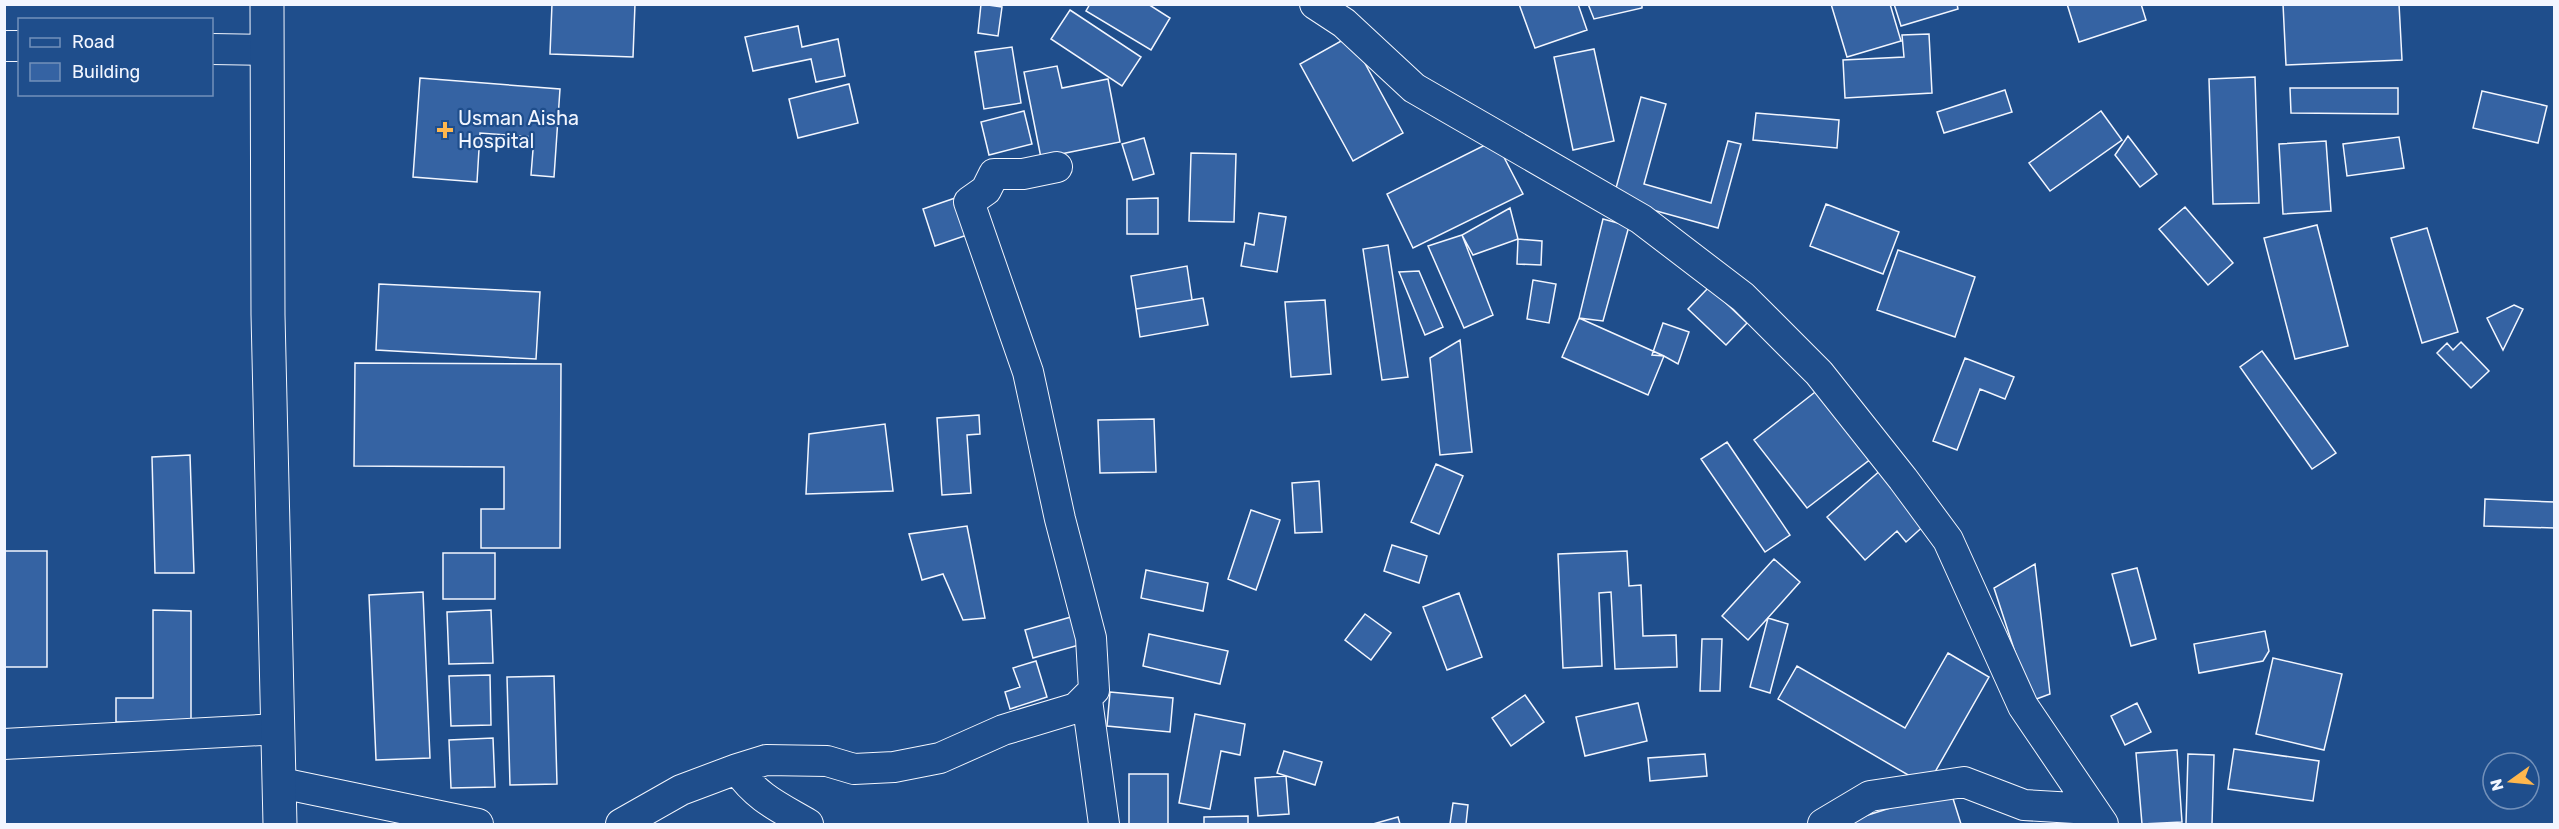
<svg xmlns="http://www.w3.org/2000/svg" width="2559" height="829" viewBox="0 0 2559 829" font-family="Rubik,sans-serif">
<style>
.building{fill:#3563a3;stroke:#f2f6ff;stroke-width:1.5}
.lines{fill:none;stroke-linecap:round;stroke-linejoin:round}
.street-casing{stroke:#f2f6ff;stroke-width:32}
.highway-casing{stroke:#f2f6ff;stroke-width:35}
.street{stroke:#1f4e8c;stroke-width:30}
.highway{stroke:#1f4e8c;stroke-width:33}
.poi-dot{fill:#ffb74d;stroke:#1f4e8c;stroke-width:2}
.labels{text-anchor:middle;stroke-width:4.5;stroke-linejoin:round;paint-order:stroke}
.poi-label{font-size:20px;fill:#f2f6ff;stroke:#1f4e8c;text-anchor:start}
</style>
<rect width="100%" height="100%" fill="#1f4e8c"/>
<path class="building" d="M 552,4 L 635,4 L 633,57 L 550,54 Z
M 981,4 L 1002,7 L 998,36 L 978,33 Z
M 1090,4 L 1148,4 L 1170,18 L 1151,50 L 1086,11 Z
M 1519,4 L 1578,4 L 1587,30 L 1535,48 Z
M 1588,4 L 1642,4 L 1642,8 L 1594,19 Z
M 1831,4 L 1890,4 L 1901,41 L 1847,57 Z
M 1894,4 L 1957,4 L 1958,9 L 1901,26 Z
M 2067,4 L 2141,4 L 2146,20 L 2079,42 Z
M 2283,4 L 2399,4 L 2402,60 L 2286,65 Z
M 1070,10 L 1141,57 L 1122,86 L 1051,39 Z
M 798,26 L 802,47 L 838,39 L 845,76 L 816,82 L 811,59 L 753,71 L 745,37 Z
M 1929,34 L 1932,93 L 1845,98 L 1843,60 L 1904,57 L 1902,35 Z
M 1350,36 L 1403,133 L 1353,161 L 1300,64 Z
M 1012,47 L 1021,103 L 984,109 L 975,52 Z
M 1594,49 L 1614,141 L 1573,150 L 1554,57 Z
M 1057,66 L 1062,88 L 1108,79 L 1120,142 L 1041,158 L 1024,72 Z
M 2255,77 L 2259,203 L 2213,204 L 2209,79 Z
M 420,78 L 560,89 L 554,177 L 531,175 L 534,137 L 480,133 L 477,182 L 413,177 Z
M 849,84 L 858,123 L 798,138 L 789,99 Z
M 2290,88 L 2398,88 L 2398,114 L 2291,113 Z
M 2005,90 L 2012,112 L 1944,133 L 1937,112 Z
M 2482,91 L 2547,106 L 2538,143 L 2473,128 Z
M 1641,97 L 1666,104 L 1644,184 L 1711,203 L 1728,141 L 1741,144 L 1718,228 L 1613,199 Z
M 1024,111 L 1032,144 L 989,155 L 981,122 Z
M 2101,111 L 2122,140 L 2050,191 L 2029,163 Z
M 1756,113 L 1839,120 L 1837,148 L 1753,140 Z
M 2128,136 L 2157,174 L 2140,187 L 2115,155 Z
M 2399,137 L 2404,168 L 2347,176 L 2343,144 Z
M 1144,138 L 1154,174 L 1133,180 L 1122,144 Z
M 1495,140 L 1523,194 L 1413,248 L 1387,194 Z
M 2326,141 L 2331,211 L 2283,214 L 2279,144 Z
M 1191,153 L 1236,154 L 1234,222 L 1189,221 Z
M 958,197 L 970,234 L 935,246 L 923,209 Z
M 1158,198 L 1158,234 L 1127,234 L 1127,199 Z
M 1826,204 L 1899,232 L 1883,274 L 1810,246 Z
M 2185,207 L 2233,263 L 2208,285 L 2159,229 Z
M 1510,208 L 1518,239 L 1473,255 L 1462,235 Z
M 1259,213 L 1286,217 L 1277,272 L 1241,266 L 1245,243 L 1254,245 Z
M 1603,219 L 1629,226 L 1603,321 L 1579,318 Z
M 2317,225 L 2348,346 L 2295,359 L 2264,238 Z
M 2427,228 L 2458,332 L 2422,343 L 2391,238 Z
M 1462,235 L 1493,315 L 1464,328 L 1428,246 Z
M 1518,239 L 1542,241 L 1541,265 L 1517,264 Z
M 1388,245 L 1408,377 L 1382,380 L 1363,249 Z
M 1898,250 L 1975,277 L 1955,337 L 1877,310 Z
M 1187,266 L 1192,300 L 1136,309 L 1131,276 Z
M 1419,271 L 1443,327 L 1425,335 L 1399,272 Z
M 1533,280 L 1556,284 L 1549,323 L 1527,319 Z
M 379,284 L 540,292 L 536,359 L 376,350 Z
M 1709,287 L 1747,323 L 1726,345 L 1688,309 Z
M 1203,298 L 1208,325 L 1140,337 L 1136,309 Z
M 1325,300 L 1331,374 L 1291,377 L 1285,302 Z
M 2514,305 L 2523,309 L 2503,350 L 2487,318 Z
M 1579,318 L 1664,356 L 1648,395 L 1562,357 Z
M 1663,323 L 1689,332 L 1678,364 L 1664,356 L 1652,355 Z
M 1460,340 L 1472,452 L 1440,455 L 1430,358 Z
M 2461,342 L 2489,371 L 2471,388 L 2437,353 L 2447,343 L 2453,350 Z
M 2262,351 L 2336,453 L 2312,469 L 2240,367 Z
M 1965,358 L 2014,377 L 2005,399 L 1980,389 L 1957,450 L 1933,441 Z
M 355,363 L 561,364 L 560,548 L 481,548 L 481,509 L 504,509 L 504,467 L 354,466 Z
M 1819,389 L 1872,458 L 1807,508 L 1754,440 Z
M 979,415 L 980,434 L 967,435 L 971,493 L 942,495 L 937,418 Z
M 1154,419 L 1156,472 L 1100,473 L 1098,420 Z
M 885,424 L 893,491 L 806,494 L 809,434 Z
M 1727,442 L 1790,535 L 1765,552 L 1701,459 Z
M 190,455 L 194,573 L 155,573 L 152,457 Z
M 1436,464 L 1463,476 L 1439,534 L 1411,522 Z
M 1882,469 L 1928,522 L 1906,542 L 1897,531 L 1865,560 L 1827,517 Z
M 1319,481 L 1322,532 L 1295,533 L 1292,483 Z
M 2485,499 L 2554,502 L 2554,528 L 2484,526 Z
M 1251,510 L 1280,520 L 1256,590 L 1228,579 Z
M 967,526 L 985,618 L 963,620 L 943,574 L 922,580 L 909,534 Z
M 1392,545 L 1427,556 L 1419,583 L 1384,571 Z
M 4,551 L 47,551 L 47,667 L 4,667 Z
M 1627,551 L 1629,586 L 1641,585 L 1643,636 L 1676,635 L 1677,667 L 1615,669 L 1611,592 L 1599,593 L 1602,666 L 1563,668 L 1558,554 Z
M 443,553 L 495,553 L 495,599 L 443,599 Z
M 1774,559 L 1800,582 L 1748,640 L 1722,616 Z
M 2035,564 L 2050,694 L 2031,701 L 1994,588 Z
M 2137,568 L 2156,639 L 2131,646 L 2112,574 Z
M 1146,570 L 1208,583 L 1203,611 L 1141,598 Z
M 423,592 L 430,758 L 376,760 L 369,595 Z
M 1459,593 L 1482,657 L 1447,670 L 1423,607 Z
M 153,610 L 191,611 L 191,722 L 116,722 L 116,698 L 153,698 Z
M 491,610 L 493,663 L 449,664 L 447,612 Z
M 1365,614 L 1391,633 L 1371,660 L 1345,640 Z
M 1071,617 L 1079,645 L 1033,658 L 1025,630 Z
M 1768,618 L 1788,624 L 1770,693 L 1750,687 Z
M 2265,631 L 2269,651 L 2263,661 L 2199,673 L 2194,644 Z
M 1149,634 L 1228,651 L 1220,684 L 1143,666 Z
M 1702,639 L 1722,639 L 1720,691 L 1700,691 Z
M 1948,653 L 1989,677 L 1927,786 L 1778,699 L 1797,666 L 1905,728 Z
M 2273,658 L 2342,674 L 2324,750 L 2256,734 Z
M 1036,661 L 1047,697 L 1010,709 L 1005,692 L 1020,687 L 1013,668 Z
M 490,675 L 491,725 L 451,726 L 449,676 Z
M 554,676 L 557,784 L 510,785 L 507,677 Z
M 1110,692 L 1173,698 L 1170,732 L 1107,726 Z
M 1525,695 L 1544,722 L 1511,746 L 1492,718 Z
M 1638,703 L 1647,741 L 1585,756 L 1576,717 Z
M 2137,703 L 2151,732 L 2125,745 L 2111,716 Z
M 1195,714 L 1245,724 L 1240,755 L 1221,751 L 1210,809 L 1179,803 Z
M 493,738 L 495,787 L 451,788 L 449,740 Z
M 2234,749 L 2319,761 L 2313,801 L 2228,789 Z
M 2177,750 L 2182,822 L 2142,824 L 2136,753 Z
M 1284,751 L 1322,762 L 1315,785 L 1277,773 Z
M 1705,754 L 1707,776 L 1650,781 L 1648,758 Z
M 2188,754 L 2214,755 L 2212,824 L 2186,824 Z
M 1129,774 L 1168,774 L 1168,824 L 1129,824 Z
M 1286,776 L 1289,814 L 1258,816 L 1255,778 Z
M 1950,789 L 1961,824 L 1847,824 L 1846,822 Z
M 1453,803 L 1468,805 L 1466,824 L 1450,824 Z
M 1248,816 L 1248,824 L 1204,824 L 1204,817 Z
M 1398,817 L 1400,824 L 1373,824 Z"/>
<g class="lines">
<g class="street-casing">
<path id="street" d="M 1315,4 L 1344,23 L 1414,88 L 1641,219 L 1743,297 L 1819,373 L 1903,479 L 1948,540 L 2023,706 L 2103,824
M 4,46 L 20,46
M 212,49 L 267,50
M 1087,700 L 1104,824
M 4,744 L 279,729
M 737,769 L 766,760 L 827,761 L 854,769 L 894,767 L 940,758 L 1003,730 L 1076,708 L 1094,690 L 1091,638 L 1060,519 L 1028,372 L 969,202 L 986,190 L 994,174 L 1023,174 L 1057,167
M 281,783 L 478,824
M 621,824 L 681,790 L 737,769 C 757,798 779,807 808,824
M 1823,824 L 1870,796 L 1964,782 L 2024,805 L 2091,809"/>
</g>
<g class="highway-casing">
<path id="highway" d="M 267,4 L 268,315 L 280,824"/>
</g>
<use href="#street" class="street"/>
<use href="#highway" class="highway"/>
</g>
<path class="poi-dot" d="M442 121h6v6h6v6h-6v6h-6v-6h-6v-6h6z"/>
<g class="labels">
<g class="poi-label">
<text x="458" y="125">Usman Aisha<tspan x="458" dy="23">Hospital</tspan></text>
</g>
</g>
<rect width="2559" height="829" fill="none" stroke="#f2f6ff" stroke-width="12"/>
<rect x="18" y="18" width="195" height="78" fill="#1f4e8c" stroke="#7391ba" stroke-width="1.5"/>
<rect x="30" y="38" width="30" height="9" fill="#1f4e8c" stroke="#7391ba" stroke-width="1.5"/>
<text x="72" y="48" font-size="18" fill="#f2f6ff">Road</text>
<rect x="30" y="63" width="30" height="18" fill="#3563a3" stroke="#7391ba" stroke-width="1.5"/>
<text x="72" y="78" font-size="18" fill="#f2f6ff">Building</text>
<g transform="translate(2511 781) rotate(255)"><circle r="28" fill="#1f4e8c" stroke="#7391ba" stroke-width="1.5"/>
<path d="M0-4.5L10 22L0 15L-10 22Z" fill="#ffb74d"/>
<text y="-9" font-size="16" font-weight="bold" text-anchor="middle" fill="#f2f6ff">N</text>
</g>
</svg>
